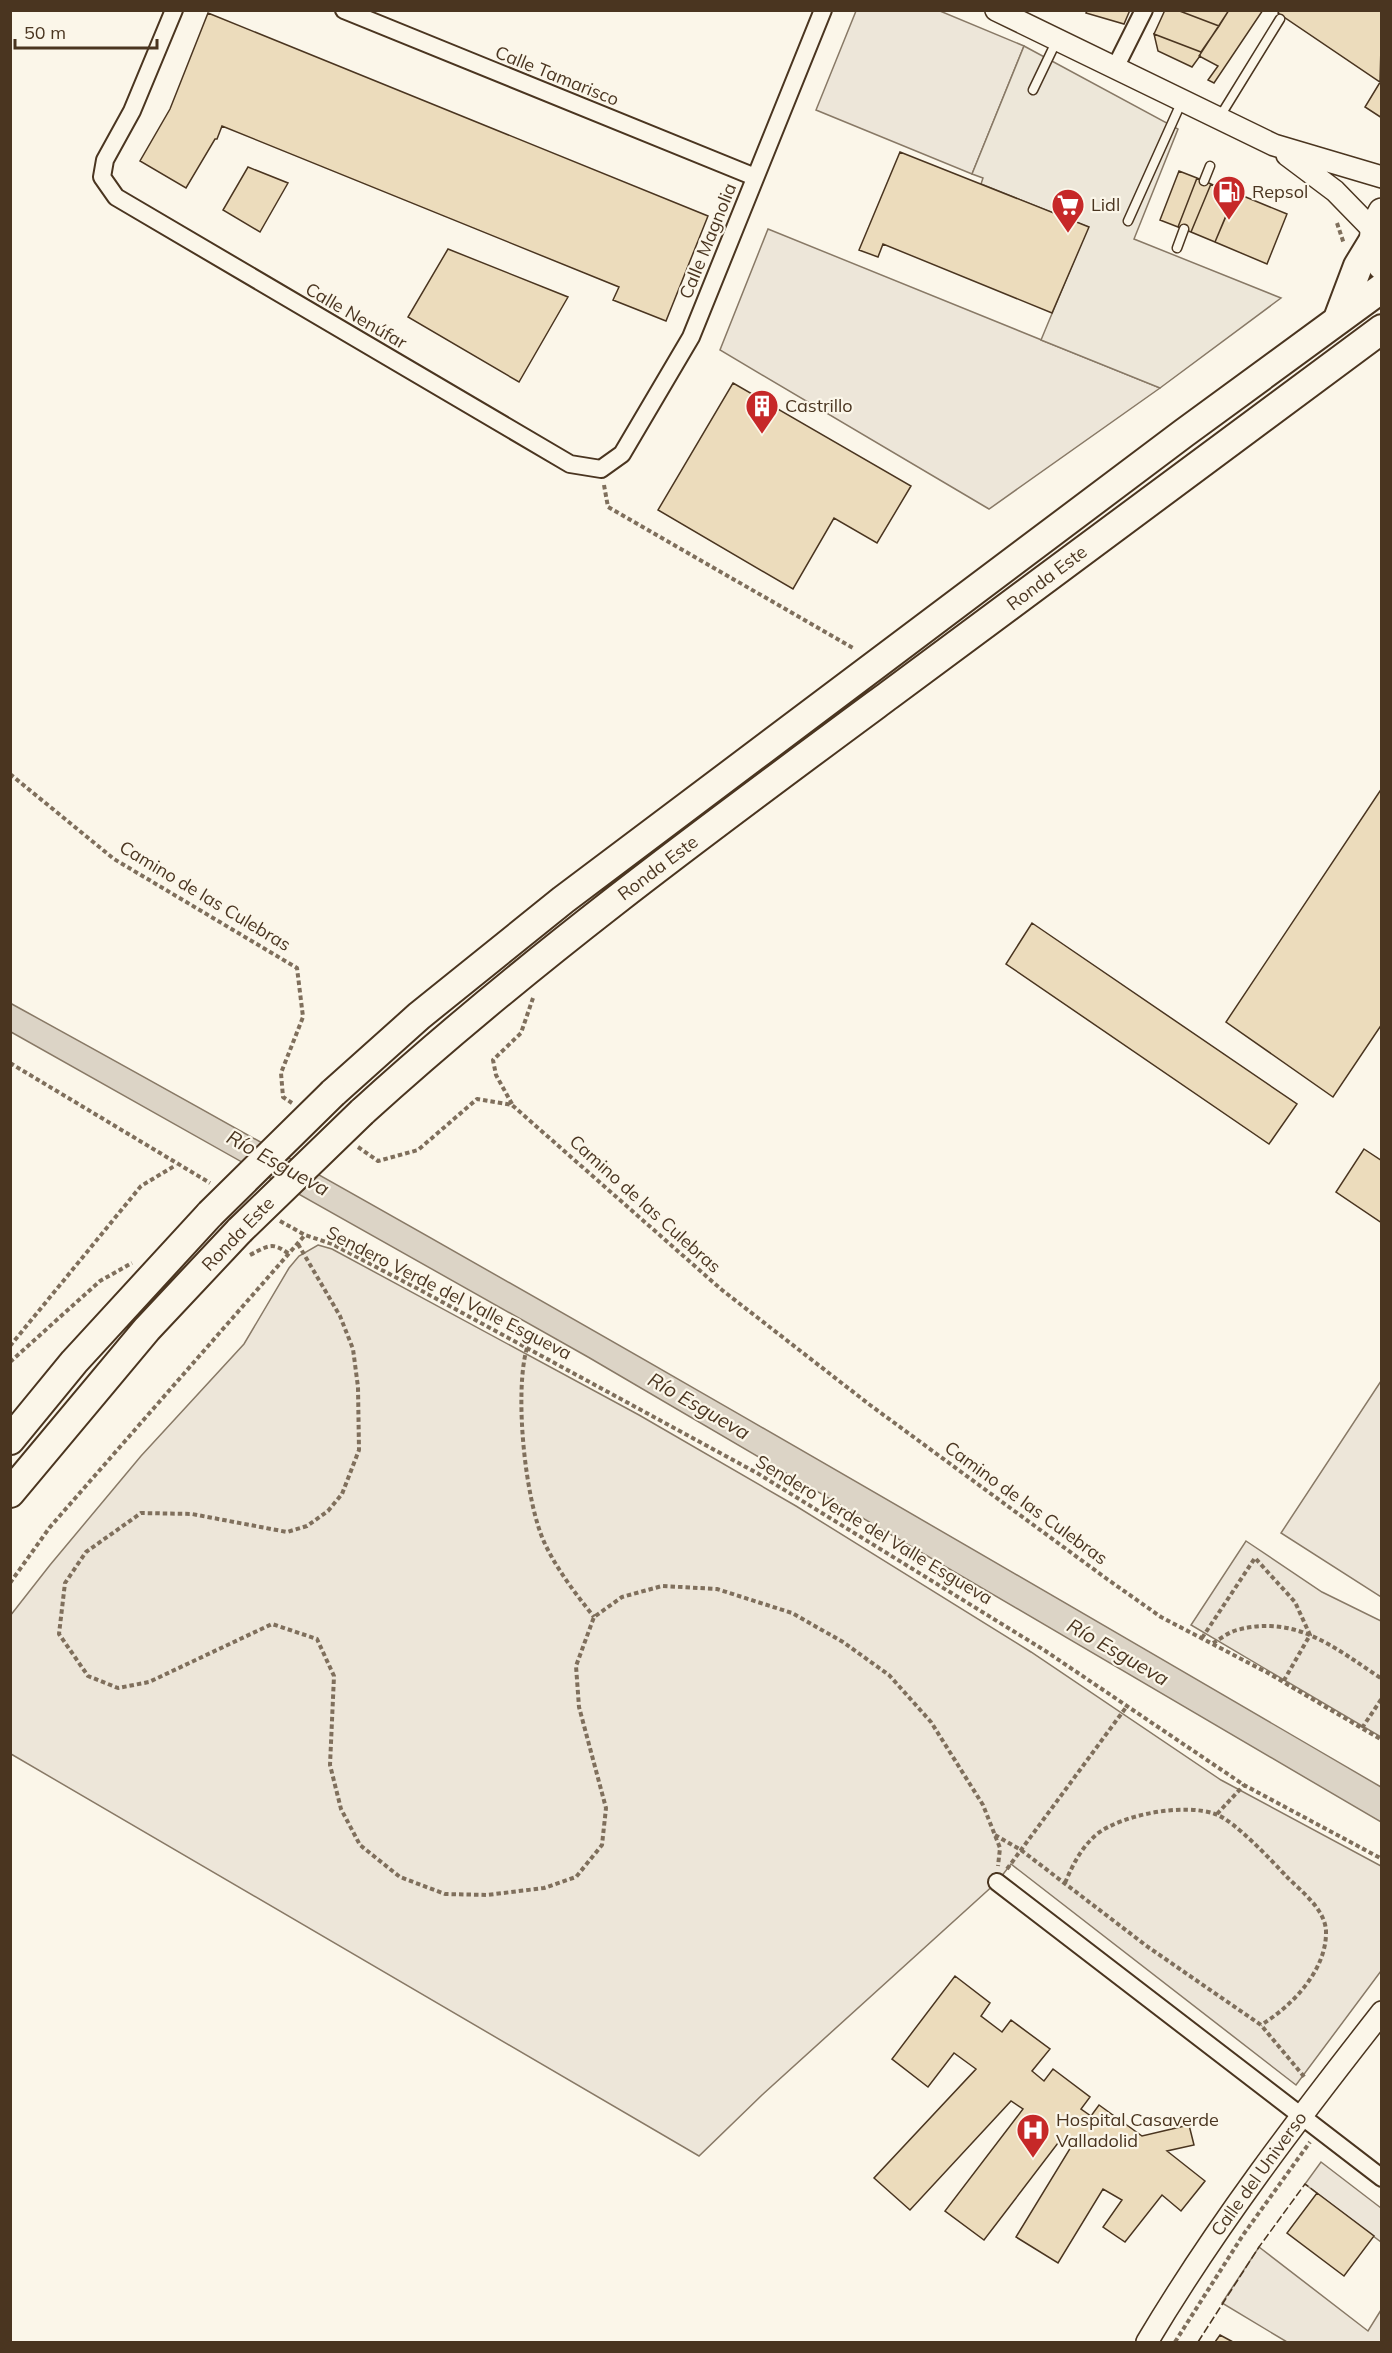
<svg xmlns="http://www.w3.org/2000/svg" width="1392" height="2353" viewBox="0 0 1392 2353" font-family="Mulish,sans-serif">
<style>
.green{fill:#ede6d9;stroke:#887966;stroke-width:1.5}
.parking{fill:#ede7d9;stroke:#887966;stroke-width:1.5}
.water{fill:#dcd4c6;stroke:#887966;stroke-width:1.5}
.building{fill:#ecdcbc;stroke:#4a3520;stroke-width:1.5}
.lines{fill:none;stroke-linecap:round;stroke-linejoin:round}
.service-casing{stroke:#4a3520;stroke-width:11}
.minor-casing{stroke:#4a3520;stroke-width:20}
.tertiary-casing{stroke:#4a3520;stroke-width:24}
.primary-casing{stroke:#4a3520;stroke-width:30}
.trunk-casing{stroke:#4a3520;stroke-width:32}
.path{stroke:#7f6f5c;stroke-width:4;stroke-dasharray:4.5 3;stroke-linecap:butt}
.service{stroke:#fbf6e9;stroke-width:8}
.minor{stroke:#fbf6e9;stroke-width:16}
.tertiary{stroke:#fbf6e9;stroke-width:21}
.primary{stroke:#fbf6e9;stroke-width:27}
.trunk{stroke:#fbf6e9;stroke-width:28}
.trunk-bridge-casing{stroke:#4a3520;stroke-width:32;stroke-linecap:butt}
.trunk-bridge{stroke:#fbf6e9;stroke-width:28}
.fence{stroke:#4a3520;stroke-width:1.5;stroke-dasharray:8 3;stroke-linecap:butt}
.labels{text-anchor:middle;stroke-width:4.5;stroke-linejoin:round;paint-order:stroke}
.street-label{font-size:18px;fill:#4a3520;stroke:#fbf6e9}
.poi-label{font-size:18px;fill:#4a3520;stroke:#fbf6e9;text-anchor:start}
.water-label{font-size:20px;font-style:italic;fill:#4a3520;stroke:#fbf6e9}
</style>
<rect width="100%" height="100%" fill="#fbf6e9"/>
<path class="green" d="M 856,11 L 940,11 L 1024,46 L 972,174 L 816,110 Z
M 768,229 L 1160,388 L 989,509 L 720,350 Z
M 318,1245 L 332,1249 L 639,1415 L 796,1506 L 1031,1652 L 1221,1780 L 1381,1866 L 1381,1971 L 1296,2085 L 1011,1864 L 997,1882 L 762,2095 L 699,2156 L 11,1754 L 10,1616 L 50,1565 L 141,1456 L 244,1344 L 289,1268 L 299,1256 Z
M 1381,1381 L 1381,1597 L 1281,1533 Z
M 1246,1541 L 1322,1592 L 1381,1621 L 1381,1737 L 1191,1625 Z
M 1321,2162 L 1381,2208 L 1381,2242 L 1305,2184 Z
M 1259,2247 L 1368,2331 L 1381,2310 L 1381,2342 L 1287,2342 L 1222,2303 Z"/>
<path class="parking" d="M 1024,46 L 1178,129 L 1134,239 L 1281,298 L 1160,388 L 1041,340 L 1088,227 L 981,184 L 983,178 L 972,174 Z"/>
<path class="water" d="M 10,1003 C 472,1257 927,1522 1381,1787 L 1381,1822 L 588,1357 L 11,1032 Z"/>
<path class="building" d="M 1087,10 L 1130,10 L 1124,24 L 1086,13 Z
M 1165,10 L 1177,10 L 1219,26 L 1201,52 L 1154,34 Z
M 1177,10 L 1229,10 L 1219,26 Z
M 1229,10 L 1263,10 L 1214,83 L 1208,80 L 1218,66 L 1199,56 Z
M 1280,10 L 1382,10 L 1380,82 L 1278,13 Z
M 208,13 L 708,216 L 666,321 L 613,300 L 619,287 L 222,126 L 217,139 L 215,139 L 186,188 L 140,161 L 170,109 Z
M 1154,34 L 1201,52 L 1200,56 L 1192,67 L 1158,51 Z
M 1382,79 L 1382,118 L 1365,107 Z
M 900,152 L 1089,227 L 1052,313 L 883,244 L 878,257 L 859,250 Z
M 248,167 L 288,183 L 260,232 L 223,210 Z
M 1179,171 L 1197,178 L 1178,227 L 1160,220 Z
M 1197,178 L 1211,184 L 1191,232 L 1178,227 Z
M 1211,184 L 1235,194 L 1215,242 L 1191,232 Z
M 1236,193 L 1287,214 L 1267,264 L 1215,242 Z
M 448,249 L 568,297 L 519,382 L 408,317 Z
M 733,383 L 911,486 L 877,543 L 834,518 L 793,589 L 658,510 Z
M 1382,788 L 1382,1024 L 1333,1097 L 1226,1022 Z
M 1032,923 L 1297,1104 L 1269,1144 L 1006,964 Z
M 1364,1149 L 1382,1161 L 1382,1223 L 1336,1192 Z
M 955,1976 L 990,2003 L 981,2016 L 1002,2032 L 1011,2020 L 1050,2049 L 1032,2071 L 1044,2081 L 1053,2069 L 1090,2097 L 1081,2109 L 1091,2116 L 1099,2105 L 1142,2136 L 1189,2125 L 1194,2145 L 1167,2151 L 1205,2181 L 1181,2211 L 1162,2195 L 1125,2242 L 1103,2227 L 1122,2200 L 1103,2189 L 1058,2263 L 1016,2237 L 1071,2147 L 1061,2139 L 984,2240 L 945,2211 L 1023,2109 L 1011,2101 L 910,2210 L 874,2178 L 976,2069 L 954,2053 L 928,2087 L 892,2059 Z
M 1317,2193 L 1374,2236 L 1344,2276 L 1287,2233 Z
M 1220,2335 L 1233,2342 L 1215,2342 Z"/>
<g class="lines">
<g class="service-casing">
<path id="service" d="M 1033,90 L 1057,40
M 1219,118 L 1280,19
M 1204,181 L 1210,166
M 1128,221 L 1182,101
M 1177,248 L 1184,229"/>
</g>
<g class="minor-casing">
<path id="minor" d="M 174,10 L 132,111 L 105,160 L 102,177 L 116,197 L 570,464 L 601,469 L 622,454 L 691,337 L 823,10
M 344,10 L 755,177
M 1115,68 L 1144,10
M 997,1882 L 1382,2178"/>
</g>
<g class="tertiary-casing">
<path id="tertiary" d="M 996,10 L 1274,145 L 1382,177
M 1287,155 L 1335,191 L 1373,230
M 1147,2342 C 1216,2226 1298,2119 1382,2012"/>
</g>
<g class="primary-casing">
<path id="primary" d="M 1382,212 C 1371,231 1370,247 1382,266"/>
</g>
<g class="trunk-casing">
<path id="trunk" d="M 1338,319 L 1358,266 L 1372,243
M 333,1093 L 419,1016 L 563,900 L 1184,433 L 1382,288
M 362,1112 C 528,961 709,828 889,695 C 1053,573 1217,451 1382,329
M 10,1440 L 74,1362 L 210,1214
M 10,1493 L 147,1329 L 240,1230"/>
</g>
<path class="path" d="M 1337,223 L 1344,244
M 604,485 L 608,507 L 853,648
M 10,774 L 114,859 L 297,968 L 303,1017 L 281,1073 L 283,1097 L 292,1103
M 10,1063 L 210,1183
M 512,1104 L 496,1075 L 493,1060 L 521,1033 L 533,998
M 358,1147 L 378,1161 L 418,1150 L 477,1099 L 512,1105 L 722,1290 L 870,1405 L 1107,1579 L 1161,1617 L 1268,1673 L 1382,1740
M 280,1221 L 305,1235 L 332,1244 L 422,1291 L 757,1473 L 1044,1650 L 1244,1785 L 1382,1859
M 298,1244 L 340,1316 L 353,1349 L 358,1387 L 359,1450 L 342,1494 L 328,1511 L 307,1526 L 287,1532 L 192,1514 L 141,1513 L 86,1552 L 65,1583 L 59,1634 L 88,1676 L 118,1688 L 149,1682 L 272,1624 L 317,1639 L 334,1676 L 330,1765 L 341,1809 L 360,1845 L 400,1877 L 445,1894 L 487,1895 L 544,1888 L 576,1877 L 602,1845 L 606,1808 L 579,1707 L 576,1666 L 594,1617 L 622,1597 L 662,1586 L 717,1589 L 792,1613 L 843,1642 L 889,1675 L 931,1722 L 983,1805 L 1000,1848 L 998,1866
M 250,1255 C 268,1246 272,1241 289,1254
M 10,1346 L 141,1186 L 176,1165
M 527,1348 C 514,1392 525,1502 545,1544 C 558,1571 575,1593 594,1617
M 10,1362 L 100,1281 L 132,1263
M 10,1583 L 50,1527 L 305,1235
M 1202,1638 L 1255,1558 L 1295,1602 L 1310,1635 L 1283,1682
M 1213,1643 C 1220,1639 1229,1632 1237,1630 C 1296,1614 1335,1648 1382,1679
M 1362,1728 L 1382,1698
M 1217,1814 L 1244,1785
M 995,1835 L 1021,1850 L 1148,1947 L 1261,2025 L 1306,2079
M 1007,1869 L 1127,1706
M 1065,1883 C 1073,1864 1081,1848 1097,1834 C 1123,1814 1185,1803 1215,1814 C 1234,1820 1272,1861 1287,1877 C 1301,1891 1325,1909 1326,1931 C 1327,1970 1292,2006 1261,2025
M 1175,2342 L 1243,2235 L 1310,2142"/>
<use href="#service" class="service"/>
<use href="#minor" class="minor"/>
<use href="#tertiary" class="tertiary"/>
<use href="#primary" class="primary"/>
<use href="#trunk" class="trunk"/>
<g class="trunk-bridge-casing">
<path id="trunk-bridge" d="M 210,1214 L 333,1093
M 240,1230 L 362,1112"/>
</g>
<use href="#trunk-bridge" class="trunk-bridge"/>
<path class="fence" d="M 1198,2342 L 1259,2247 L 1305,2184 L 1317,2193"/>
</g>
<defs>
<g id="fuel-pin" transform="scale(1.725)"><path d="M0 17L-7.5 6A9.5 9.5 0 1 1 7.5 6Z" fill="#c62828" stroke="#fbf6e9"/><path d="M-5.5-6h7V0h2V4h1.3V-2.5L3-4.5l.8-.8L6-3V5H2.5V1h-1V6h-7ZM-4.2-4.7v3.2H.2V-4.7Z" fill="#fff"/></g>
<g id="supermarket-pin" transform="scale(1.725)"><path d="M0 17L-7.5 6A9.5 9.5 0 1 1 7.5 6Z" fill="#c62828" stroke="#fbf6e9"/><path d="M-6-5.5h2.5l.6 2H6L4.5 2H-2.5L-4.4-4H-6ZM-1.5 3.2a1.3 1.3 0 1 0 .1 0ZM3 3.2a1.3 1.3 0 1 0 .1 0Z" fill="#fff"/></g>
<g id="building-pin" transform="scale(1.725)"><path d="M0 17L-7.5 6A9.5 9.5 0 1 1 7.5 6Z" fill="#c62828" stroke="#fbf6e9"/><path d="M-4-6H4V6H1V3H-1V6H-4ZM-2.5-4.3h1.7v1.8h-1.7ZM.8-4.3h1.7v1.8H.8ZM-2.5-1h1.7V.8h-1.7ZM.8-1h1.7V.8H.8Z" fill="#fff"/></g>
<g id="hospital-pin" transform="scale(1.725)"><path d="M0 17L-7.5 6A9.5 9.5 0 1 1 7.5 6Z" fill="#c62828" stroke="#fbf6e9"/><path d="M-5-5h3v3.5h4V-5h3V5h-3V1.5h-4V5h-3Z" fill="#fff"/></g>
</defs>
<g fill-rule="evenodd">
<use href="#fuel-pin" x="1229" y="192"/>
<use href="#supermarket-pin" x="1068" y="205"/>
<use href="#building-pin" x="762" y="406"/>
<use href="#hospital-pin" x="1033" y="2130"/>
</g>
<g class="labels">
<g class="street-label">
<text transform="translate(557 76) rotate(22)" y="6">Calle Tamarisco</text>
<text transform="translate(708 241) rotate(-68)" y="6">Calle Magnolia</text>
<text transform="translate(356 316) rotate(30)" y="6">Calle Nenúfar</text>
<text transform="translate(1047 578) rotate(-37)" y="6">Ronda Este</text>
<text transform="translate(658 868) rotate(-37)" y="6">Ronda Este</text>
<text transform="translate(205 896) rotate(31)" y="6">Camino de las Culebras</text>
<text transform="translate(645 1204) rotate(42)" y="6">Camino de las Culebras</text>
<text transform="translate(238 1234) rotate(-46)" y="6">Ronda Este</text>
<text transform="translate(449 1293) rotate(27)" y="6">Sendero Verde del Valle Esgueva</text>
<text transform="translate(1026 1503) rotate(36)" y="6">Camino de las Culebras</text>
<text transform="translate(874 1530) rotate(31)" y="6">Sendero Verde del Valle Esgueva</text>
<text transform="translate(1259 2174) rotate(-54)" y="6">Calle del Universo</text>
</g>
<g class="poi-label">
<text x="1252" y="198">Repsol</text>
<text x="1091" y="211">Lidl</text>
<text x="785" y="412">Castrillo</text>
<text x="1056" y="2126">Hospital Casaverde<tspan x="1056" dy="21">Valladolid</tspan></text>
</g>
<g class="water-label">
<text transform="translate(278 1163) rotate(29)" y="7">Río Esgueva</text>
<text transform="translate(699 1406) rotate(30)" y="7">Río Esgueva</text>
<text transform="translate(1118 1652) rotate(30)" y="7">Río Esgueva</text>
</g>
</g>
<rect width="1392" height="2353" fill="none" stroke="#4a3520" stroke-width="24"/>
<path d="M15 39v9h142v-9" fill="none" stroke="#4a3520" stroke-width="3"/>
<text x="24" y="39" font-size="18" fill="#4a3520" stroke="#fbf6e9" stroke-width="4.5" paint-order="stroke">50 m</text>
</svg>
